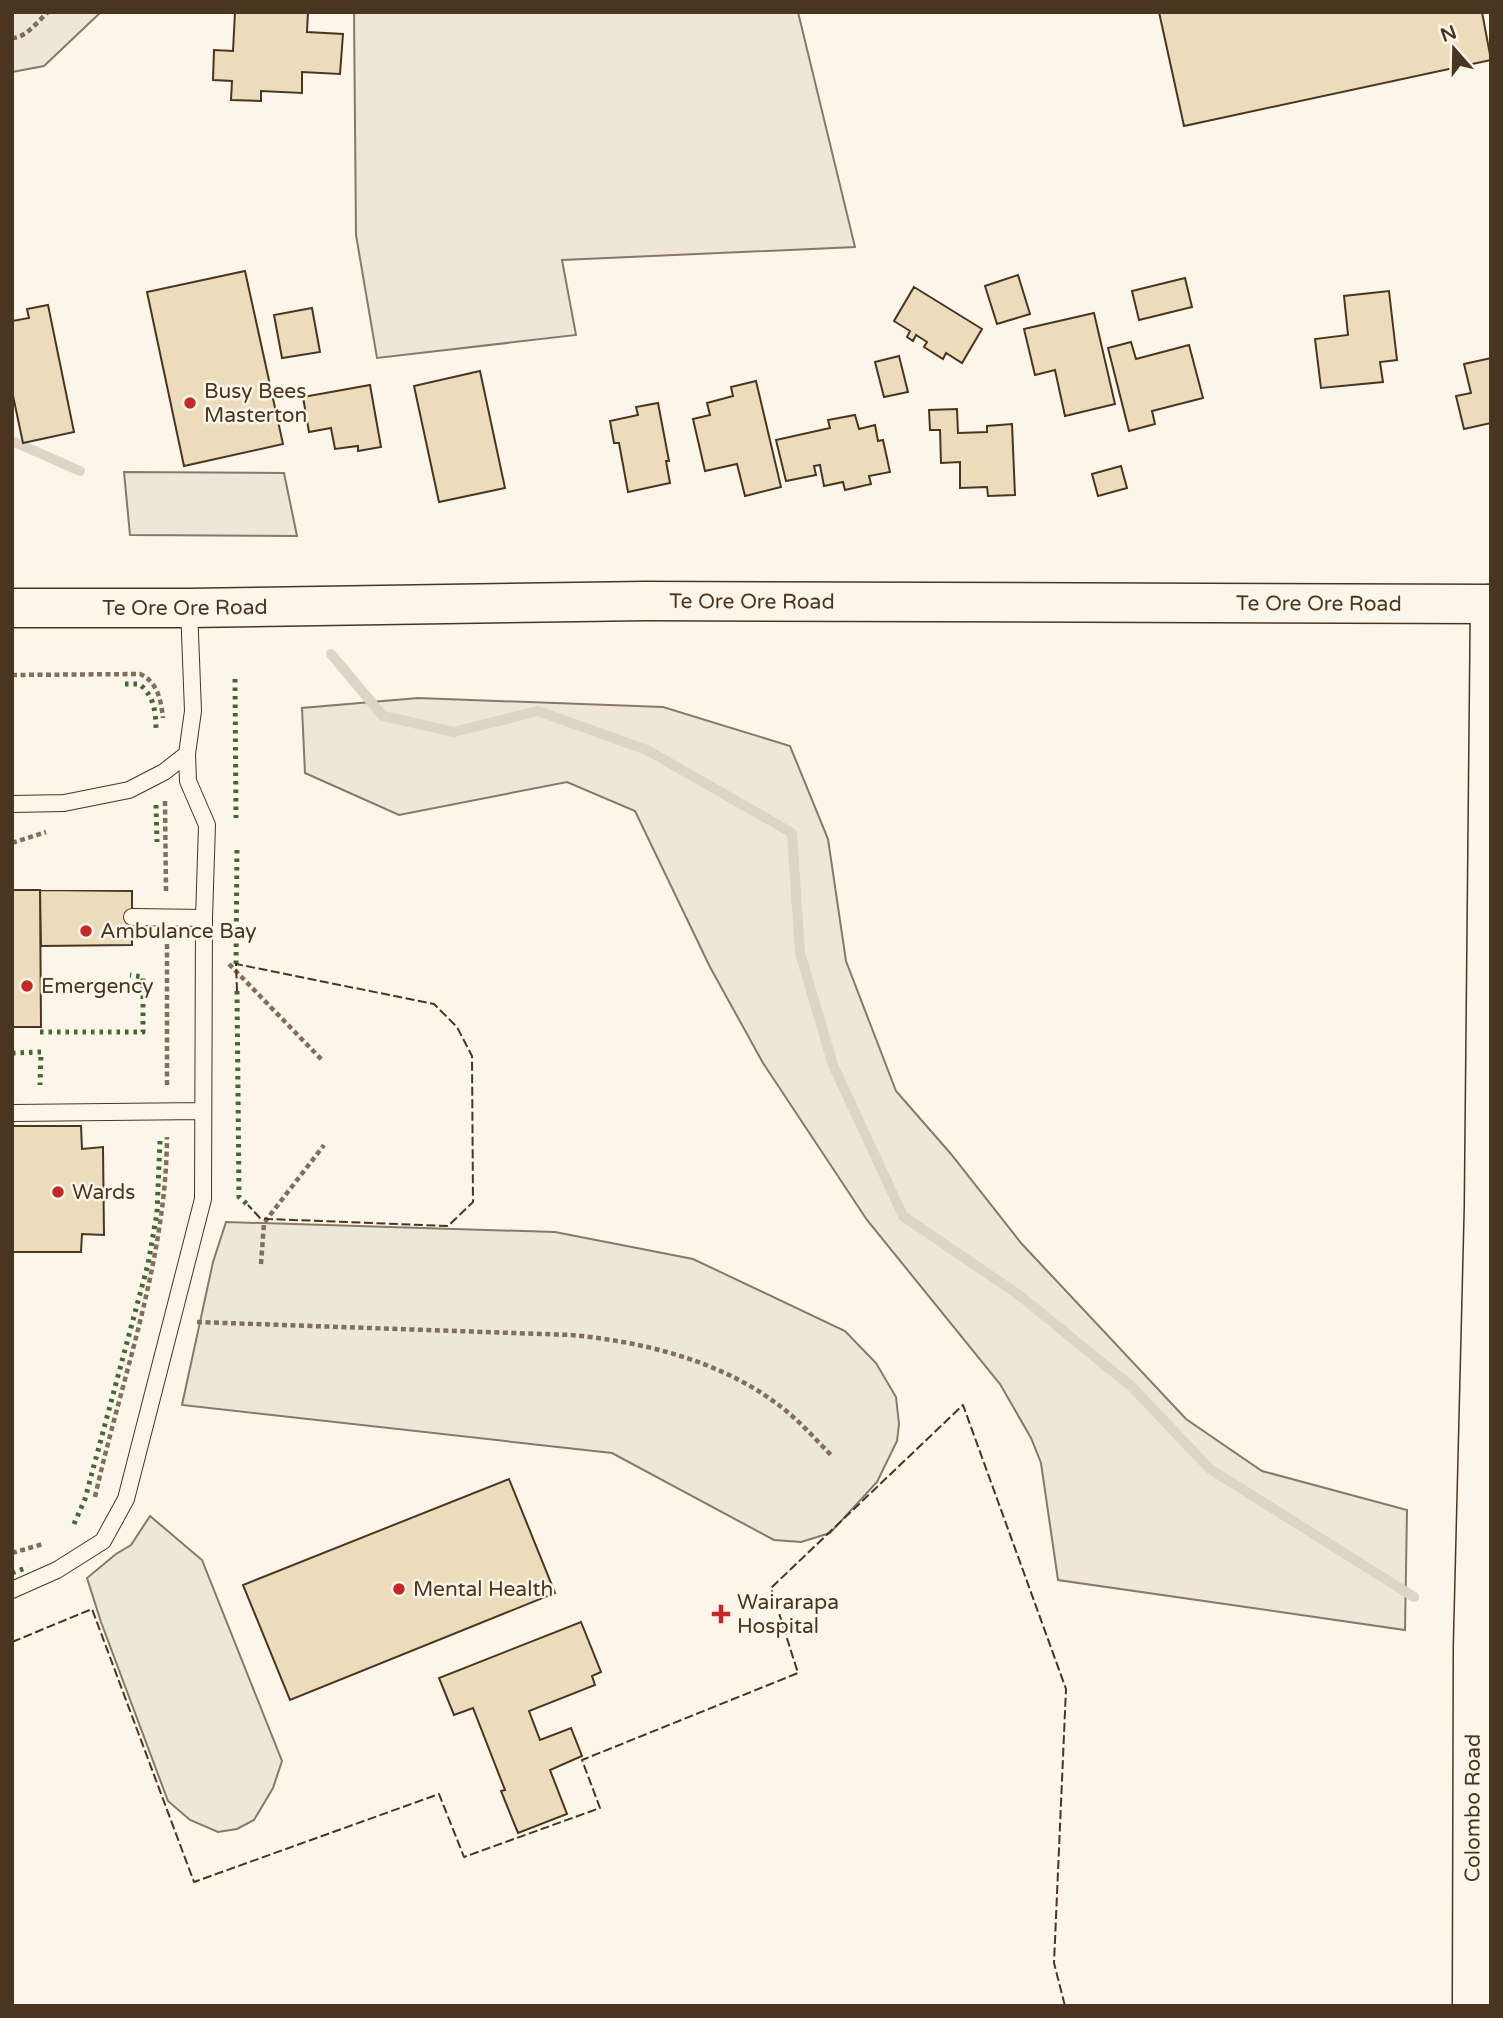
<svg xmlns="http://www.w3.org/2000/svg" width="1503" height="2018" viewBox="0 0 1503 2018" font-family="'Varela Round',sans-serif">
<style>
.green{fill:#ede6d9;stroke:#887966;stroke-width:2}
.parking{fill:#ede7d9;stroke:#887966;stroke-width:2}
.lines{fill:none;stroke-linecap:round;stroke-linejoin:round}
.stream{stroke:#dcd4c6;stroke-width:10}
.building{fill:#ecdcbc;stroke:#4a3520;stroke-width:2}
.service-casing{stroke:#4a3520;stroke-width:18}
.tertiary-casing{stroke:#4a3520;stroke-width:41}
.secondary-casing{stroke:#4a3520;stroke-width:41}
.path{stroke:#7f6f5c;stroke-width:4.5;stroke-dasharray:5 3.5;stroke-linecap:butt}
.service{stroke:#fbf6e9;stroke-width:16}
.tertiary{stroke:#fbf6e9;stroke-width:38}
.secondary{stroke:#fbf6e9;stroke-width:38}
.hedge{stroke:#436837;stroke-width:5;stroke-dasharray:3.5 5;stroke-linecap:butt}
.fence{stroke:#4a3520;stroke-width:2;stroke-dasharray:9 3.5;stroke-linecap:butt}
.poi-dot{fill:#c62828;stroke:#fbf6e9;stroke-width:2.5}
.labels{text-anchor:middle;stroke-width:5;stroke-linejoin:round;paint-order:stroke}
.poi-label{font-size:21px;fill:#4a3520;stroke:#fbf6e9;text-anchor:start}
.street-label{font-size:21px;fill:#4a3520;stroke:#fbf6e9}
</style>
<rect width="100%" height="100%" fill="#fbf6e9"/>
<path class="green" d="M 12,12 L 101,12 L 44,66 L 12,72 Z
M 354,12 L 798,12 L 855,247 L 562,260 L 576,335 L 377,358 L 356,235 Z
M 418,698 L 663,707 L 790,746 L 828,839 L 846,961 L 896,1091 L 951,1154 L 1021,1243 L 1186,1419 L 1262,1471 L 1407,1510 L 1405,1630 L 1058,1580 L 1041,1463 L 1031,1438 L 1000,1384 L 867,1220 L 763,1063 L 710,967 L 635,811 L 567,782 L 399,815 L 305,773 L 302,708 Z"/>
<path class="parking" d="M 124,472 L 284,473 L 297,536 L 130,535 Z
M 226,1222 L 555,1232 L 693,1259 L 845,1331 L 876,1363 L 896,1397 L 899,1424 L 897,1441 L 877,1482 L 830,1533 L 801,1542 L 774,1540 L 612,1453 L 182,1405 L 213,1262 Z
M 150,1516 L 202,1560 L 282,1761 L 273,1788 L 254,1820 L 237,1829 L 218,1832 L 190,1820 L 168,1801 L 101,1622 L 87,1578 L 116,1554 L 131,1545 Z"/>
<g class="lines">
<path class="stream" d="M 12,441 L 80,471
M 331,654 L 383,716 L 454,732 L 538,711 L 647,750 L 792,833 L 800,953 L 833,1065 L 903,1216 L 1019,1295 L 1132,1387 L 1210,1469 L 1414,1597"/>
</g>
<path class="building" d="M 235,12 L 308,12 L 307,32 L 343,34 L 340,74 L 302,72 L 302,93 L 261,91 L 261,101 L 231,100 L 232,81 L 213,80 L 214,50 L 233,51 Z
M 1159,12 L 1482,12 L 1491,60 L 1184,126 Z
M 245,271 L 283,444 L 184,466 L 147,292 Z
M 1018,275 L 1030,314 L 997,324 L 985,286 Z
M 1185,278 L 1192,307 L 1139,320 L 1132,291 Z
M 914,287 L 982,329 L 962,363 L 946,353 L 943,359 L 924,347 L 927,342 L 916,335 L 913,341 L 907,337 L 910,331 L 894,321 Z
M 1389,291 L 1397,360 L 1380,362 L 1383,382 L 1321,388 L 1315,339 L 1348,335 L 1344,296 Z
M 48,305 L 74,432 L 23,443 L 12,391 L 12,321 L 29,318 L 27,309 Z
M 312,308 L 320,352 L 282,358 L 274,315 Z
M 1094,313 L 1115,404 L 1065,416 L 1055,370 L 1035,375 L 1024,329 Z
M 1131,342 L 1136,359 L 1189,345 L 1203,398 L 1152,411 L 1155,424 L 1129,431 L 1108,348 Z
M 899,356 L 908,392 L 884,397 L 875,362 Z
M 1491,358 L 1491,423 L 1464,429 L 1456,396 L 1471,393 L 1464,364 Z
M 480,371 L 505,488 L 439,502 L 414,386 Z
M 756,381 L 781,487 L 745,496 L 737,464 L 705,471 L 693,419 L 710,415 L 707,403 L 733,396 L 731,387 Z
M 370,385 L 381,447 L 358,451 L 358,446 L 335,449 L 331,428 L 309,432 L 303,397 Z
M 658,403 L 669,461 L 666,461 L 670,483 L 628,492 L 619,443 L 614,443 L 610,421 L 638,415 L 636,407 Z
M 957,409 L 958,433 L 987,432 L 987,426 L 1012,424 L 1015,495 L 988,496 L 987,487 L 960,488 L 960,462 L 941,463 L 940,430 L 930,430 L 929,410 Z
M 855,415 L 859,429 L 875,425 L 878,441 L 883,440 L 890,472 L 869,476 L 871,484 L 845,490 L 843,482 L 824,486 L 820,465 L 814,466 L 816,475 L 786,481 L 776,440 L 830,428 L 828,420 Z
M 1121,466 L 1127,488 L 1098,496 L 1092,474 Z
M 12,890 L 40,890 L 41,1027 L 12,1027 Z
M 40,890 L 132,891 L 132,945 L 41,946 Z
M 12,1126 L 81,1126 L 82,1149 L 103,1147 L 104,1235 L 82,1234 L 81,1252 L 12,1252 Z
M 509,1479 L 555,1593 L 290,1700 L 243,1585 Z
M 581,1622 L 601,1672 L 592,1676 L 595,1685 L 529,1711 L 540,1740 L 571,1728 L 582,1756 L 550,1770 L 567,1814 L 518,1833 L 501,1791 L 505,1790 L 473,1708 L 454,1715 L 439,1678 Z"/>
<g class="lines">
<g class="service-casing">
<path id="service" d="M 12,804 L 64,803 L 129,790 L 164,772 L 187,754
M 132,917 L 204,918
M 12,1113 L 203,1111
M 12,1590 L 57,1570 L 103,1541 L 126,1499 L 203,1199 L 204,918 L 207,825 L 188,781 L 187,754 L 193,711 L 189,608"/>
</g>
<g class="tertiary-casing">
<g id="tertiary">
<path id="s1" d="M 1472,2006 L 1473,1648 L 1484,1207 L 1490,604"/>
</g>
</g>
<g class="secondary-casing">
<g id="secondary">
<path id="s2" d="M 12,608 L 189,608 L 645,601 L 1491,604"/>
</g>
</g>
<path class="path" d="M 12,38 C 26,38 38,21 48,12
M 12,675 L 140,674 C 158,682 161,701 163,718
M 165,801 L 166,893
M 12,843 L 46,832
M 167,944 L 167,1086
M 229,964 L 323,1061
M 261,1264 L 264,1223 L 324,1145
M 197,1322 L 571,1335 C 647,1342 731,1363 791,1415 C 806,1428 819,1443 833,1457
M 95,1497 C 122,1376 166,1262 167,1137
M 12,1553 L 43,1544"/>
<use href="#service" class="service"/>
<use href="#tertiary" class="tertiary"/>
<use href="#secondary" class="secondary"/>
<path class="hedge" d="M 235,679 L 236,818
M 125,684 L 139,684 C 155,696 156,714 156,733
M 156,805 L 157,842
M 236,964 L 237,845
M 237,991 L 239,1197 L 248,1205
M 40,1032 L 143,1032 L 143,977 L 130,975
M 12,1053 L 41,1052 L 40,1085
M 74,1524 L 85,1499 L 148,1264 L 157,1213 L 160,1141
M 12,1573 L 28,1567"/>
<path class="fence" d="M 237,991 L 236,964 L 434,1004 L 457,1027 L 472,1056 L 473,1202 L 448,1226 L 269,1219 L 260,1218 L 248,1205
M 12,1642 L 92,1609 L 194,1882 L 439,1794 L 464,1857 L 600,1808 L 582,1760 L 798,1673 L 771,1588 L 963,1405 L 1066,1689 L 1054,1963 L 1065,2006"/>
</g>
<g class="poi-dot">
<circle cx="190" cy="403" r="7"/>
<circle cx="86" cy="931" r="7"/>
<circle cx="27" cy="986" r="7"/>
<circle cx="58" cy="1192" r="7"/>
<circle cx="399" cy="1589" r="7"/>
<path d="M717.5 1603.5h7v7h7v7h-7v7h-7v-7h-7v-7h7z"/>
</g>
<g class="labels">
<g class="poi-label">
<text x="204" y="398">Busy Bees<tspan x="204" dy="24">Masterton</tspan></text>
<text x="100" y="938">Ambulance Bay</text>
<text x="41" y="993">Emergency</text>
<text x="72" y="1199">Wards</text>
<text x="413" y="1596">Mental Health</text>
<text x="737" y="1609">Wairarapa<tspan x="737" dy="24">Hospital</tspan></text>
</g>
<g class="street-label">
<text dy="7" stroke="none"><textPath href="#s2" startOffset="740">Te Ore Ore Road</textPath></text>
<text dy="7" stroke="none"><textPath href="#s2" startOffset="1307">Te Ore Ore Road</textPath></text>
<text dy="7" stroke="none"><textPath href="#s2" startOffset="173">Te Ore Ore Road</textPath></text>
<text dy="7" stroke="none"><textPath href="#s1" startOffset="198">Colombo Road</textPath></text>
</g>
</g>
<rect width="1503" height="2018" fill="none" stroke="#4a3520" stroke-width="28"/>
<g transform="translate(1454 49) rotate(340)" stroke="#fbf6e9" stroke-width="5" paint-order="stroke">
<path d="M0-5L12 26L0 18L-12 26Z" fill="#4a3520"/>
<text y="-10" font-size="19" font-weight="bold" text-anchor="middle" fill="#4a3520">N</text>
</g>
</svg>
